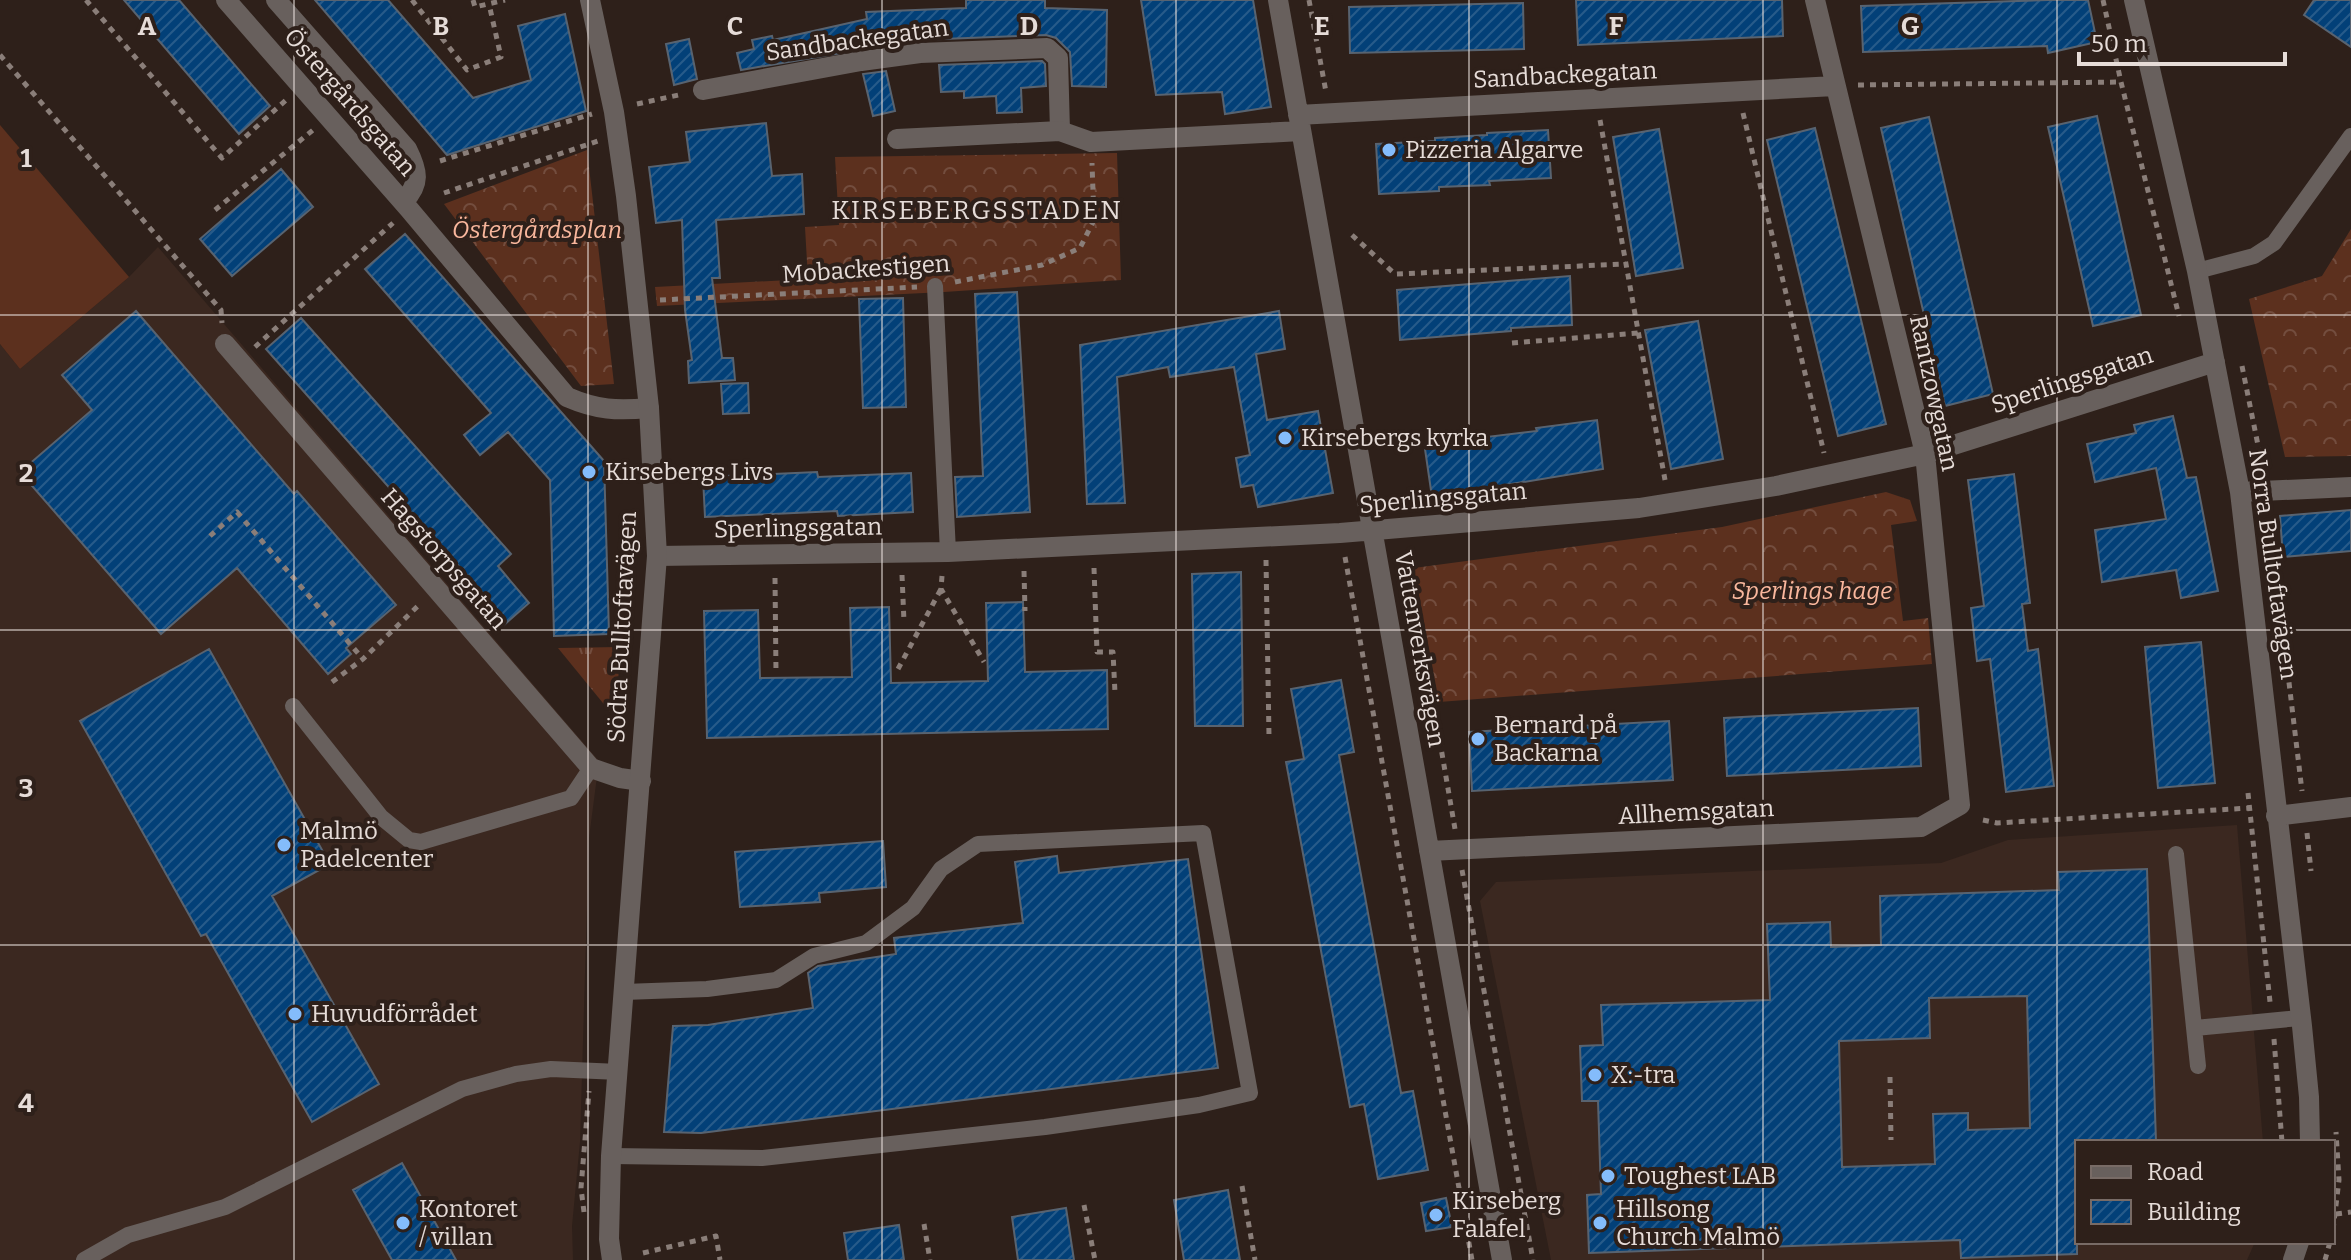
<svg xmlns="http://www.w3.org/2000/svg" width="2351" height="1260" viewBox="0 0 2351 1260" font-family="Bitter,serif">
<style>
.built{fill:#3b2820}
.grass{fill:url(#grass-tufts)}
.forest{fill:url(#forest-crowns)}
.garden{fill:#5c301e}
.building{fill:url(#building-hatch);stroke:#586370;stroke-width:2;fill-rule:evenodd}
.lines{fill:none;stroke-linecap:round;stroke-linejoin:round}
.path{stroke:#8a7e79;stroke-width:5;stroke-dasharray:6 6;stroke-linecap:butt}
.service{stroke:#68605d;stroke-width:16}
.pedestrian{stroke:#68605d;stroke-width:20}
.minor{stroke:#68605d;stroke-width:20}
.tertiary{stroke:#68605d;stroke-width:20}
.grid{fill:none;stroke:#e6dcd8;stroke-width:2;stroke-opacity:0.55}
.poi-dot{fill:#84bcfb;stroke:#2e201a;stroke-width:3}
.labels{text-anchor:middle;stroke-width:8;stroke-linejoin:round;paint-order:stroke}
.street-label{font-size:24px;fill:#e6dcd8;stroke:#2e201a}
.poi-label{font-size:24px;fill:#e6dcd8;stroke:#2e201a;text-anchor:start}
.park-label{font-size:24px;font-style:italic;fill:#f9b79d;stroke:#2e201a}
.neighbourhood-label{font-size:26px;letter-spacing:2px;fill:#e6dcd8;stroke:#2e201a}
.grid-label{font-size:26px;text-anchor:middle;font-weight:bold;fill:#e6dcd8;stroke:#2e201a;stroke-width:8;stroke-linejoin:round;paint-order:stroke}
</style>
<defs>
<pattern id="grass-tufts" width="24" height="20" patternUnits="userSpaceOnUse" patternTransform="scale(2)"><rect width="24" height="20" fill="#5c301e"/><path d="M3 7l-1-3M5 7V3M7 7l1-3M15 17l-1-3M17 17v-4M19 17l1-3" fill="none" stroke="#734d3e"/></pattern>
<pattern id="forest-crowns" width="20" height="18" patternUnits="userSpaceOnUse" patternTransform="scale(2)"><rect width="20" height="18" fill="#5c301e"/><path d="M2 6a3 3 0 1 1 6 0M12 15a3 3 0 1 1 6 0" fill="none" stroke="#734d3e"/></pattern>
<pattern id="building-hatch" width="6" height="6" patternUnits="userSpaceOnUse" patternTransform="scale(2)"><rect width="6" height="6" fill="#024078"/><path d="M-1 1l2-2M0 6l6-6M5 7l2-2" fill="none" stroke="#275b8a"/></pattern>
</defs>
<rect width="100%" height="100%" fill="#2e201a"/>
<path class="built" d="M 158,247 L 599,761 L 589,838 L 580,1142 L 572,1226 L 573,1260 L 0,1260 L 0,344 L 20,369 L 129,277 Z
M 2237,825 L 2263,1142 L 2077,1142 L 2077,1242 L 2255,1242 L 2247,1260 L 1551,1260 L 1480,901 L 1496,882 L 1941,863 L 2008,840 Z"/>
<path class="grass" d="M 620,647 L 616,719 L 558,648 Z"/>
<path class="forest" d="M 587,150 L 614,384 L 581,386 L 444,204 Z
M 1117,153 L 1121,280 L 944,292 L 657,306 L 655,287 L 808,279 L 805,227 L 839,225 L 835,157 Z
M 2351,229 L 2351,456 L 2285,457 L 2249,299 L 2322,276 Z
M 1886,492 L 1910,500 L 1917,521 L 1891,525 L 1903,621 L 1928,618 L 1932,664 L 1439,702 L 1414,568 L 1722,527 Z"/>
<path class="garden" d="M 0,125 L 129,277 L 20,369 L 0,344 Z"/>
<path class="building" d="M 124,0 L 179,0 L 270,106 L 239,134 Z
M 315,0 L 388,0 L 473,98 L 531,80 L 518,26 L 565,14 L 586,111 L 447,155 Z
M 966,0 L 1045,0 L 1045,8 L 1107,10 L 1106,87 L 1072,86 L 1070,52 L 1056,38 L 1046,35 L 918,40 L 741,70 L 737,53 L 754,49 L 752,40 L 772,36 L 773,40 L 867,19 L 866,12 L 966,8 Z
M 1141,0 L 1253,0 L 1271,107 L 1225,114 L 1222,92 L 1156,95 Z
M 1576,0 L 1782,0 L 1783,36 L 1578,45 Z
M 2048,0 L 2088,0 L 2097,42 L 2048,53 L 2047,46 L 1863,52 L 1861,6 Z
M 2314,0 L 2351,0 L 2351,47 L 2304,15 Z
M 1523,3 L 1524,49 L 1350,53 L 1349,7 Z
M 689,39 L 697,79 L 674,85 L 666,44 Z
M 1042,61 L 1045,64 L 1046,86 L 1021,88 L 1022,112 L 997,113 L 996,96 L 964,98 L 964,91 L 941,92 L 939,65 Z
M 886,71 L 895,111 L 873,116 L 863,74 Z
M 2097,116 L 2141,315 L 2093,326 L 2048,127 Z
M 1929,117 L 1993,394 L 1945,406 L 1881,128 Z
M 766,123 L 772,176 L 802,174 L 804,214 L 716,220 L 720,278 L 712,278 L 722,358 L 733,358 L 735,380 L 689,383 L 688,361 L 692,360 L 685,310 L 682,220 L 656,223 L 649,167 L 690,162 L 686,132 Z
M 1815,128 L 1886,424 L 1838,436 L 1767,140 Z
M 1659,129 L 1683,268 L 1636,276 L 1613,137 Z
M 1548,130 L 1551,178 L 1489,181 L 1490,185 L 1439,187 L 1439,191 L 1379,194 L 1376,144 L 1435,141 L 1435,138 L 1487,135 L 1487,133 Z
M 281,169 L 313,207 L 232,276 L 200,239 Z
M 405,234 L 604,461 L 609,634 L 554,636 L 550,480 L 508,432 L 480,455 L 464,435 L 491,413 L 365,269 Z
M 1570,276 L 1572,325 L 1511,328 L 1511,331 L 1400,340 L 1397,290 Z
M 1017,292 L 1030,512 L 957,517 L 955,477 L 983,476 L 975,294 Z
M 903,298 L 906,407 L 863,408 L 859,299 Z
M 136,311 L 294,494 L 297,491 L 396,605 L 346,648 L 351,654 L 328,674 L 237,568 L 161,634 L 20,472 L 92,410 L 62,375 Z
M 1279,311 L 1285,349 L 1256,354 L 1267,420 L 1318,411 L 1333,493 L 1258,507 L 1253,485 L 1241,487 L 1236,458 L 1250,455 L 1234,367 L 1170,377 L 1168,367 L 1117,377 L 1125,503 L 1087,504 L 1080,345 Z
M 301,318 L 511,554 L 498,566 L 529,603 L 504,625 L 478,596 L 482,592 L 266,349 Z
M 1698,321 L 1723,459 L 1671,469 L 1645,330 Z
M 748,383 L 749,413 L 723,414 L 721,384 Z
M 2173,416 L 2187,478 L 2196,477 L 2218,591 L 2181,598 L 2176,570 L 2102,582 L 2095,530 L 2166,519 L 2156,468 L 2095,482 L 2087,444 L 2136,433 L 2134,425 Z
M 1597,420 L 1603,469 L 1432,497 L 1425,449 L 1487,441 L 1486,437 L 1537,431 L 1536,428 Z
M 817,472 L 818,477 L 911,473 L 913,512 L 838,516 L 837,511 L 705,517 L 703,477 Z
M 2014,474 L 2030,603 L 2022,604 L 2028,651 L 2038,649 L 2054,786 L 2006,792 L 1990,659 L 1977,661 L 1971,608 L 1984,606 L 1968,480 Z
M 2351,510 L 2351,551 L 2283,557 L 2280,516 Z
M 1241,572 L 1243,726 L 1195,726 L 1192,574 Z
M 1023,602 L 1025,672 L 1107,670 L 1108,729 L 707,738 L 704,611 L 758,610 L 760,678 L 852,677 L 850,608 L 889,607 L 891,683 L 988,681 L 986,603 Z
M 2201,642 L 2215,783 L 2158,788 L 2145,647 Z
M 209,649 L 330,864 L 272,896 L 379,1084 L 312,1122 L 206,934 L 201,936 L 80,721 Z
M 1341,680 L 1354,752 L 1339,755 L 1401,1093 L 1413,1091 L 1428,1170 L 1378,1179 L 1364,1104 L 1350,1107 L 1286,762 L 1304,759 L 1291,689 Z
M 1918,708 L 1921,766 L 1727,776 L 1724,718 Z
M 1669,721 L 1673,780 L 1472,791 L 1469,732 Z
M 883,841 L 886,887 L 819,893 L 820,902 L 740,907 L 735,852 Z
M 1057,856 L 1059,873 L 1188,859 L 1218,1068 L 701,1133 L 664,1132 L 673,1026 L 708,1025 L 813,1008 L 808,973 L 818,966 L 896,954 L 894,938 L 1023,923 L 1015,862 Z
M 2147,869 L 2156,1142 L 2077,1142 L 2077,1254 L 1961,1258 L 1960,1240 L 1589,1253 L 1587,1195 L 1601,1194 L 1598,1101 L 1582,1101 L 1580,1046 L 1603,1045 L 1601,1005 L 1770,1000 L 1767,924 L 1830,922 L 1831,947 L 1881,945 L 1880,896 L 2059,890 L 2058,872 ZM 2027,996 L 2030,1128 L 1968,1130 L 1968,1113 L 1933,1114 L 1935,1164 L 1842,1167 L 1839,1041 L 1930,1038 L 1929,998 Z
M 402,1163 L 456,1260 L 392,1260 L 353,1190 Z
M 1228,1190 L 1240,1260 L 1184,1260 L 1174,1200 Z
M 1446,1198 L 1452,1227 L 1426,1231 L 1421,1203 Z
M 1066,1208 L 1074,1260 L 1018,1260 L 1012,1217 Z
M 899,1225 L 904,1260 L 848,1260 L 844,1233 Z"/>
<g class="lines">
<path class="path" d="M 86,0 L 222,158 L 286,100
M 412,0 L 467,70 L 501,57 L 489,4
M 473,0 L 475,7 L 505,0
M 1309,0 L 1326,92
M 2103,0 L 2121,82 L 2179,316
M 0,55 L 221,310 L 222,323
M 1858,85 L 2121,82
M 637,104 L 683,94
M 1743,113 L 1824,453
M 1600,120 L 1665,480
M 440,161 L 592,114
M 444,193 L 598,141
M 215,210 L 313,130
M 1352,235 L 1395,274 L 1626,264
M 955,282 L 1042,265 L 1080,248 L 1094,220 L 1092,163
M 660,300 L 917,287
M 1512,343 L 1638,333
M 255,347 L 393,223
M 2242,366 L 2263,470
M 210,536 L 237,512 L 363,659
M 1407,551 L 1455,829
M 1345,557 L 1472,1260
M 1266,560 L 1269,736
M 1094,568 L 1097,652 L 1113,652 L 1115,693
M 1024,571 L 1025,611
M 902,575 L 904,622
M 942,576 L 941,589 L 984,662
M 775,578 L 776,673
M 2279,599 L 2302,791
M 898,669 L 941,589
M 332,682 L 363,659 L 421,603
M 2248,793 L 2270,1002
M 1983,820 L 1997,823 L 2250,808
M 2307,833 L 2311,871
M 1462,870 L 1533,1260
M 2274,1039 L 2282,1142
M 1890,1077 L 1891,1140
M 1242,1186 L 1255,1260
M 1084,1205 L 1095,1260
M 584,1212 L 581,1188 L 589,1091
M 2336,1214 L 2351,1212
M 924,1224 L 930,1260
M 2333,1230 L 2339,1180 L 2336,1132
M 643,1253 L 716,1236 L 720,1260
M 2325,1260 L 2330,1242"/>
<path class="service" d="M 2197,271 L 2254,256 L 2274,243 L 2351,136
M 935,286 L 948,552
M 293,706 L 381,817 L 409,840 L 421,842 L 571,798 L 591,768
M 2176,854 L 2198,1066
M 2195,1028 L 2300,1018
M 611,1156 L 762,1158 L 1045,1127 L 1199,1105 L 1250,1093 L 1203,833 L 978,844 L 941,869 L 913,908 L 866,943 L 814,956 L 776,980 L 707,989 L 624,992
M 84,1260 L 128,1235 L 225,1207 L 462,1089 L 516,1074 L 551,1069 L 619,1072"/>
<path class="pedestrian" d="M 703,90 L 861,61 L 920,53 L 1047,48 L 1058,58 L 1060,131"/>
<path class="minor" d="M 226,0 L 409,209 L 567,397 C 597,410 617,411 649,408
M 276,0 L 407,149 C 418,171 421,184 403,202
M 1278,0 L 1502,1260
M 2134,0 L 2197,271 L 2240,492 L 2302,1026 L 2309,1097 L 2310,1142
M 1298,115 L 1835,86
M 897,139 L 1060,131 L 1091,142 L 1301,131
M 225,344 L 591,768 L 620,778 L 641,781
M 2240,492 L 2351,487
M 657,556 L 948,552 L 1340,533 L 1639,508 L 1776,486 L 1925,454 L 2215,362
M 2276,816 L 2351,807
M 1429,851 L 1921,827 L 1960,805 L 1925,454 L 1815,0
M 2293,1260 L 2299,1242"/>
<path class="tertiary" d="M 590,0 L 614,112 L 626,196 L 649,408 L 657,556 L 611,1156 L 609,1239 L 612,1260"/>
</g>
<path class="grid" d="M 294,0 L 294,1260M 588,0 L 588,1260M 882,0 L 882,1260M 1176,0 L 1176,1260M 1469,0 L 1469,1260M 1763,0 L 1763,1260M 2057,0 L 2057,1260M 0,315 L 2351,315M 0,630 L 2351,630M 0,945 L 2351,945"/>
<g class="poi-dot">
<circle cx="1389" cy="150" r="8"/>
<circle cx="1285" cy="438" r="8"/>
<circle cx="589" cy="472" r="8"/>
<circle cx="1478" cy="739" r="8"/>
<circle cx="284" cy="845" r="8"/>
<circle cx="295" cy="1014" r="8"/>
<circle cx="1595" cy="1075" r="8"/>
<circle cx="1608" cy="1176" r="8"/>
<circle cx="1436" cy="1215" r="8"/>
<circle cx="403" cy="1223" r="8"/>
<circle cx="1600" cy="1223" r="8"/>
</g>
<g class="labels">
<g class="street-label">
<text transform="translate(857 40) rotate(-8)" y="8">Sandbackegatan</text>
<text transform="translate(1565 75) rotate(-3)" y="8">Sandbackegatan</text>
<text transform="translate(350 102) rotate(49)" y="8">Östergårdsgatan</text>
<text transform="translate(866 269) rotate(-4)" y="8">Mobackestigen</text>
<text transform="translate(2072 380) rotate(-18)" y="8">Sperlingsgatan</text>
<text transform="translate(1934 393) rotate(78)" y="8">Rantzowgatan</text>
<text transform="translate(1443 498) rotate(-5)" y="8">Sperlingsgatan</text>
<text transform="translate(798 528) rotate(-1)" y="8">Sperlingsgatan</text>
<text transform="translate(444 559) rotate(49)" y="8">Hagstorpsgatan</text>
<text transform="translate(2273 564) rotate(82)" y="8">Norra Bulltoftavägen</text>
<text transform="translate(622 627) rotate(-87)" y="8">Södra Bulltoftavägen</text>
<text transform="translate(1420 649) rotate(80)" y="8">Vattenverksvägen</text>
<text transform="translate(1696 812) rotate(-3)" y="8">Allhemsgatan</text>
</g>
<g class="poi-label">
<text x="1405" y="158">Pizzeria Algarve</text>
<text x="1301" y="446">Kirsebergs kyrka</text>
<text x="605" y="480">Kirsebergs Livs</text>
<text x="1494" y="733">Bernard på<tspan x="1494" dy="28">Backarna</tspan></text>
<text x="300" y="839">Malmö<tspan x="300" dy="28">Padelcenter</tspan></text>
<text x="311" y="1022">Huvudförrådet</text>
<text x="1611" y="1083">X:-tra</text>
<text x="1624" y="1184">Toughest LAB</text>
<text x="1452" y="1209">Kirseberg<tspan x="1452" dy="28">Falafel</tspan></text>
<text x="419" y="1217">Kontoret<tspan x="419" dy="28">/ villan</tspan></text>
<text x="1616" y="1217">Hillsong<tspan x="1616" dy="28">Church Malmö</tspan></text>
</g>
<g class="park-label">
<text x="537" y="238">Östergårdsplan</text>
<text x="1812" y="599">Sperlings hage</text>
</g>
<g class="neighbourhood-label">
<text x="977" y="219">KIRSEBERGSSTADEN</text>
</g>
</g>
<g class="grid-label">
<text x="147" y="35">A</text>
<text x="441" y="35">B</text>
<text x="735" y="35">C</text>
<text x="1029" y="35">D</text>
<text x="1322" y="35">E</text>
<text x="1616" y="35">F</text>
<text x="1910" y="35">G</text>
<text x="26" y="167">1</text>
<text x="26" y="482">2</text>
<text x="26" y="797">3</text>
<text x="26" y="1112">4</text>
</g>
<rect x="2075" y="1140" width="260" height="104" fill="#2e201a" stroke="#786b66" stroke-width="2"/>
<rect x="2091" y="1166" width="40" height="12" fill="#68605d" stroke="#786b66" stroke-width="2"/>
<text x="2147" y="1180" font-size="24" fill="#e6dcd8">Road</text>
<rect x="2091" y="1200" width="40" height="24" fill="url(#building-hatch)" stroke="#786b66" stroke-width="2"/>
<text x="2147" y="1220" font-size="24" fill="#e6dcd8">Building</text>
<path d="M2079 52v12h206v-12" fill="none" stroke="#e6dcd8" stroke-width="4"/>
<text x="2091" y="52" font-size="24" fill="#e6dcd8" stroke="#2e201a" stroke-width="6" paint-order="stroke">50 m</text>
</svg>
